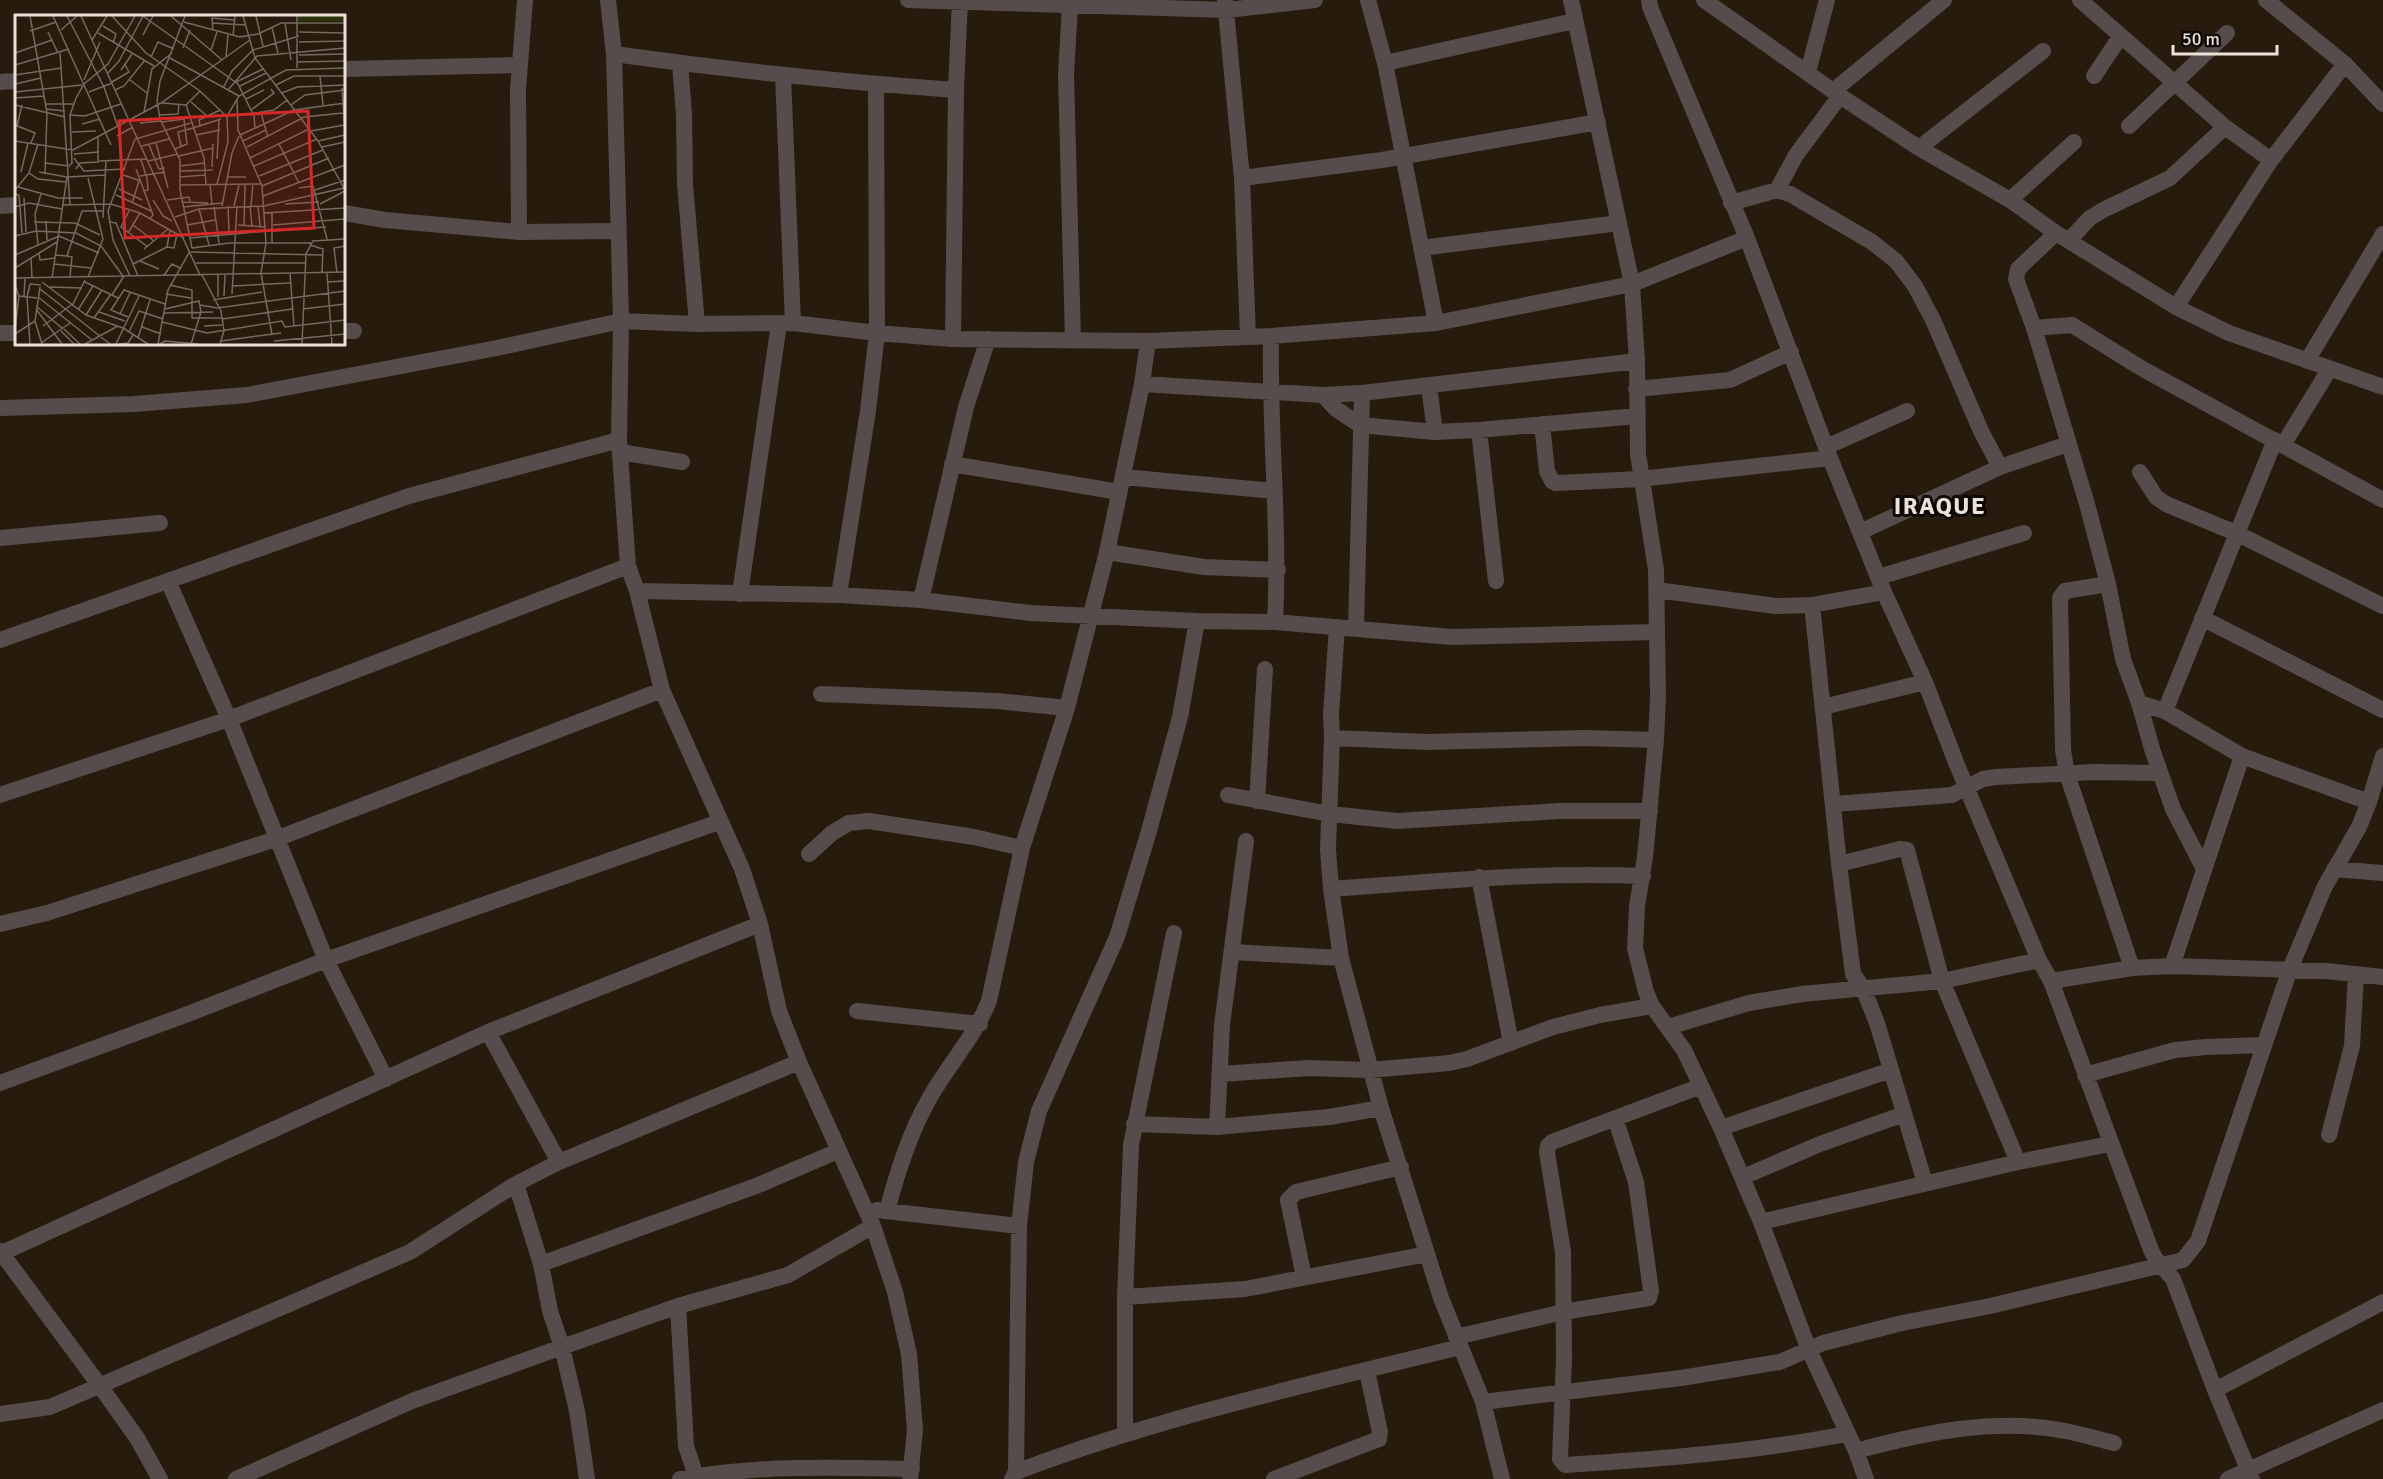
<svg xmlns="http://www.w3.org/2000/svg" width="2383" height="1479" font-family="Signika,sans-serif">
<rect width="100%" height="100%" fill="#271b0d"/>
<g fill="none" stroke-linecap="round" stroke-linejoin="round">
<path stroke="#564c4b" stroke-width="16" d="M 608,0 L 614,54 L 621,321 L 619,440 L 628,566 L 637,591 L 662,690 L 742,869 L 760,924 L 779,1011 L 799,1062 L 873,1226 L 895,1292 L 909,1354 L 915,1430 L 910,1479
M 908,0 L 1227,10 L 1315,0
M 1225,0 L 1242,178 L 1248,337
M 1368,0 L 1385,63 L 1436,323
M 1571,0 L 1632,284 L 1637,361 L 1638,454 L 1656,570 L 1658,697 L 1656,740 L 1645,857 L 1637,906 L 1635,948 L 1646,992 L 1652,1006 L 1684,1050 L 1721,1128 L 1761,1222 L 1809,1350 L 1856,1451 L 1866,1479
M 1649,0 L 1650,7 L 1747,238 L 1830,458 L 1884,592 L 1925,682 L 1957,765 L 2039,960 L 2051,981 L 2151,1250 L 2155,1258 L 2173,1279 L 2215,1390 L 2252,1479
M 1704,0 L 1840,96 L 1919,148 L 2010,200 L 2056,233 L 2176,307 L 2229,333 L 2383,387
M 2080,0 L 2225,127 L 2271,160
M 2266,0 L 2345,64 L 2383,104
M 1070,6 L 1066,74 L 1073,340
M 614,54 C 728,70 841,82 956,90
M 680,63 L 684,114 L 685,184 L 697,324
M 1385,63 L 1574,21
M 344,69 L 520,65
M 1808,72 L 1827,0
M 783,75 L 793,323
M 2094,76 L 2120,37
M 0,82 L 16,81
M 1833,91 L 1944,0
M 2129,126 L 2227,33
M 1919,148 L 2043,51
M 1242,178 L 1382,160 L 1598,122
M 1777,190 L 1796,155 L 1840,96
M 2010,200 L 2074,142
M 1731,203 L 1777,190 L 1790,194 L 1872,242 L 1896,261 L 1915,286 L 1933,320 L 1981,431 L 2000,467
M 0,206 L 16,205
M 344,213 L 385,220 L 519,232 L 618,231
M 519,232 L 518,90 L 525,0
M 2056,233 L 2018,269 L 2016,279 L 2034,328 L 2087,504 L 2108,584 L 2123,659 L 2139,703 L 2153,752 L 2173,809 L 2203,867
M 2069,240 L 2090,218 L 2103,210 L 2170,178 L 2225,127
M 1421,248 L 1619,223
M 2176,307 L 2271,160 L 2345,64
M 2034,328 L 2072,325 L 2141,368 L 2383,500
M 344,331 L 354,331
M 0,333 L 16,333
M 1271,336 C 1269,431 1280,526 1275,622
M 953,339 L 956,90 L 960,0
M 2307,361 L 2383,234
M 1142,384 L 1323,395 L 1362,393 L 1637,361
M 1429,386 L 1435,432
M 1636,389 L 1730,380 L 1791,352
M 1323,395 L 1336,409 L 1360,425 L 1435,432 L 1479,430 L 1637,416
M 0,408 L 134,404 L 247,395 L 497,348 L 621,321 L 697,324 L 793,323 L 877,333 L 953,339 L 1148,341 L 1271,336 L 1436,323 L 1632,284 L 1747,238
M 1542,424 L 1547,471 L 1552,481 L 1556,483 L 1640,479 L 1830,458
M 1479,430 L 1496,581
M 2283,445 L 2329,370
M 1826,447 L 1907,411
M 620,452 L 682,462
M 952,464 L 1119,492
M 2140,472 L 2156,497 L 2166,504 L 2236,533 L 2383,606
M 1123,477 L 1274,491
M 1860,532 L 2000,467 L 2068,444
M 0,538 L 160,523
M 1107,552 L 1204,567 L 1278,570
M 1879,577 L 2024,533
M 168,581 L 229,719 L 326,960 L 386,1079
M 2108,584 L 2065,591 L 2060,598 L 2063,750 L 2067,774 L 2132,968
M 1657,590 L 1775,606 L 1812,605 L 1884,592
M 637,591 L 839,595 L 921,600 L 1031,613 L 1197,621 L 1275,622 L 1452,637 L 1656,632
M 740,594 L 779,324
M 839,595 L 868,411 L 877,333 L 876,84
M 921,600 L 966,407 L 988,339
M 1812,605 L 1839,864 L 1853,974 L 1863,988 L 1877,1023 L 1925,1183
M 2202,618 L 2383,710
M 1337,627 L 1331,715 L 1332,738 L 1328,849 L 1331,889 L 1341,958 L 1381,1108 L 1441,1298 L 1483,1402 L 1502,1479
M 1356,629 L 1362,393
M 0,640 L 409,496 L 619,440
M 821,694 L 997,701 L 1067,708
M 2139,703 L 2165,711 L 2242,756 L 2369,802
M 1823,707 L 1925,682
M 2165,711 L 2275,440
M 1332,738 L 1427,742 L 1585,738 L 1656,740
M 0,795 L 229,719 L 628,566
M 1228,795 L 1330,814 L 1397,821 L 1559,811 L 1650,811
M 1257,801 L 1265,669
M 1834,804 L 1952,795 L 1983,779 L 1996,777 L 2094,772 L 2159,773
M 809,854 L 832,833 L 849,823 L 869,821 L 974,837 L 1022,848
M 1839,864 L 1900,849 L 1907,850 L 1942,981 L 2018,1162
M 2334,869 L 2383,873
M 1479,877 L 1511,1043
M 1331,889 C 1435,881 1538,872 1643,876
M 0,924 L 47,913 L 276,839 L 662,690
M 1232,952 L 1341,958
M 2172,966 L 2242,756
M 2051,981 L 2132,968 L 2172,966 L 2326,971 L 2383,977
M 857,1011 L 980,1024
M 1668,1027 L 1749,1003 L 1802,994 L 1942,981 L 2039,960
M 488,1032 L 559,1162
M 1220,1074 L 1309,1068 L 1370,1070 L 1449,1063 L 1467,1059 L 1553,1027 L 1600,1015 L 1652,1006
M 2085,1075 L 2175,1050 L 2206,1047 L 2264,1045
M 0,1083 L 188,1014 L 326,960 L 719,822
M 1701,1086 L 1552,1142 L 1548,1146 L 1547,1152 L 1563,1252 L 1564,1358 L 1560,1459 L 1565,1465 C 1659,1459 1754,1452 1846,1434
M 1134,1124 L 1217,1127 L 1329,1117 L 1381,1108
M 1217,1127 L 1222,1025 L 1246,841
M 1721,1128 L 1891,1070
M 2329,1135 L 2352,1046 L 2356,974
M 1743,1177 L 1820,1144 L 1904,1114
M 877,1210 L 1019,1226
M 887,1211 C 897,1173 909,1134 929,1099 C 948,1065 974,1038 989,1001 L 1022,848 L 1067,708 L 1107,552 L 1142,384 L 1148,341
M 1761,1222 L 2018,1162 L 2110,1144
M 0,1251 L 100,1386 L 137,1438 L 160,1479
M 2,1253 L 488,1032 L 760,924
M 541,1264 L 756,1186 L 838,1151
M 1304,1277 L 1288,1200 L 1296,1192 L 1401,1167
M 1125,1297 L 1245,1289 L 1427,1254
M 678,1306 L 686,1446 L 697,1479
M 1456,1337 L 1563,1312 L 1649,1298 L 1651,1291 L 1636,1182 L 1615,1118
M 2215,1390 L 2383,1302
M 1483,1402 L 1681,1378 L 1780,1362 L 1823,1343 L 1902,1323 L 1990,1306 L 2183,1260 L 2198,1241 L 2290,969 L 2325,886 L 2359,827 L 2369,802 L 2383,756
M 0,1414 L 50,1407 L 410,1252 L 516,1184 L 559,1162 L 799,1062
M 1125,1433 L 1125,1297 L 1131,1145 L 1174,933
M 1856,1451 C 1922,1433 1996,1417 2065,1431 C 2081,1434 2097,1439 2114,1443
M 1016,1472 C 1160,1417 1310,1384 1460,1347
M 236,1479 L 412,1401 L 562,1347 L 550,1311 L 541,1264 L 516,1184
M 587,1479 L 577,1411 L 562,1347 L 678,1306 L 788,1275 L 873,1226
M 680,1479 C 757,1465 834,1467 912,1469
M 1012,1479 L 1016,1472 L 1019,1226 L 1026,1162 L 1039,1111 L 1117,937 L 1149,831 L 1180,717 L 1197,621
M 1274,1479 L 1379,1439 L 1380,1432 L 1367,1371
M 2228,1479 L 2383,1410"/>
</g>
<g text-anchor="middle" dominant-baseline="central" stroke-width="6" stroke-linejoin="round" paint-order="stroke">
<g font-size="24" font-weight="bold" letter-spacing="1.5" fill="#eae1d8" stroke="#0c0703">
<text x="1940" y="506">IRAQUE</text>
</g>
</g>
<g transform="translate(15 15)">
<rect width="330" height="330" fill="#271b0d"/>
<path d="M 282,1 L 330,1 L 330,6 L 282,6 Z" fill="#2e330c"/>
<path fill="none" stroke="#756a5e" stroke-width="1.5" d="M 15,1 L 32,98 L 30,159M 38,1 L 96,130M 52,1 L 89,72 L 103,112M 66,1 L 185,260M 97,1 L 131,38 L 185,76 L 211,101M 128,1 L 223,69 L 239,101 L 240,113M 156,1 L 207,45M 170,1 L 145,66 L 142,86 L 145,104 L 165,145 L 165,175 L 177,233M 228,1 L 240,43 L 303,126 L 330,175M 241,1 L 248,31M 282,1 L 282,53M 169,7 L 225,22 L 243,19 L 266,8 L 330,8M 197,8 L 230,10M 270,8 L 276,45M 88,11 L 101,19 L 98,28M 257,12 L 263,38M 46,15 L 62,1M 198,15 L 197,3 L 219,5M 15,16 L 41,7M 33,17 L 43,38M 284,17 L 330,18M 83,18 L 139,51M 128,20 L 138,1M 218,21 L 220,1M 77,25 L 92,1M 284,27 L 330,26M 168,33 L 175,15M 196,35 L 202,17M 0,38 L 37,25M 45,38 L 55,190M 284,40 L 330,39M 136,42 L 143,27 L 159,34M 211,42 L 213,20M 155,43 L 224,81M 283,47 L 330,46M 0,50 L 54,34M 106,55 L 117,39M 93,58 L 104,46 L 128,1M 0,60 L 46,53M 305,61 L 308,90M 69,65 L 85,27M 115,65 L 132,78M 97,67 L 114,57 L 110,50M 221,67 L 248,54M 0,69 L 26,63M 261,70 L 279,61 L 330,61M 225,71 L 251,58M 208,73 L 217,56 L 238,35 L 284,21M 327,73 L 330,118M 100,75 L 109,71 L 130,45M 213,75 L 242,41 L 330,33M 0,77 L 67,70M 74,77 L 97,68M 267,78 L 282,72 L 330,70M 0,83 L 29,81M 231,84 L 249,75M 222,85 L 223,115 L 247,171 L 251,228 L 246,258 L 257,320M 176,87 L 192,101M 147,88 L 171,90 L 185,76M 30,89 L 58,89M 0,90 L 50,102M 171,90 L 189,143 L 191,169M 276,90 L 290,80 L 330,75M 31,94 L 50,96M 236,95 L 259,78 L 256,74M 129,97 L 137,54 L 157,38M 55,100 L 70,101 L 106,89M 144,100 L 163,99 L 164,89M 221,101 L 259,95 L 272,85M 147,107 L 169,104 L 172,129 L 160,134M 125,108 L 146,106M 67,109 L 85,104M 0,110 L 20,118 L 16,128M 185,110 L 184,105 L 205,95M 2,111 L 7,90M 178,113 L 206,104M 296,116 L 329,110M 57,117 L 81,116M 181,120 L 205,115M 225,120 L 249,109 L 246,97M 102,121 L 118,112M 253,122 L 249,109 L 279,95 L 330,88M 0,126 L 58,135 L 146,88 L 235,25M 228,126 L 251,115M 303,126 L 330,120M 141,128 L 153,173M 264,129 L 284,168M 134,130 L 144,154 L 150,153M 127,131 L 154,124M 166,131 L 163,117 L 178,113M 232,132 L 289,102 L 328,98M 307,132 L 330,127M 59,139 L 84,137M 164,141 L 198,133M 59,143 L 69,156 L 110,154M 235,143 L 294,114M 202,144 L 204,104M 126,145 L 132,163 L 133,175 L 129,176M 84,146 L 132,144M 133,146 L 163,139M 30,148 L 54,151 L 57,148 L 55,100 L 61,83 L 69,69 L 93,49 L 120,1M 165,151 L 190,148M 239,151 L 302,124M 197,152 L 198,129M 61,154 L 65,148 L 83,147 L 83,122M 121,154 L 138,200 L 135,204M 165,156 L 198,155M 6,157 L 13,128M 24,157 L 52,162M 14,158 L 23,164 L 51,167M 108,160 L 126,166M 125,161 L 150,157M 244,161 L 308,135M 165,162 L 190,160M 212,162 L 231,162M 73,163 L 88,224 L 73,262M 195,169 L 197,190M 202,169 L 213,127 L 212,101 L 224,81 L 271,55 L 330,53M 165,170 L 246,169M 247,171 L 314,143M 3,172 L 43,183 L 68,183M 284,173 L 298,171 L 312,224M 104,174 L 127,185M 0,175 L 14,158 L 23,129M 300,175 L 330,165M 0,179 L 4,180 L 7,218M 101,180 L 136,196M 248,181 L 330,150M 9,183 L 11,217M 138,185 L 148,201 L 157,206M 152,185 L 174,182 L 175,186M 168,187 L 193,188M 117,188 L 124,166M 270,189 L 304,187M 305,189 L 330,176M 47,190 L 96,189 L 125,198 L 169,223M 207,191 L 217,138 L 224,121M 213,191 L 214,217M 219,191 L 224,170M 235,191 L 237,211M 236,191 L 238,169M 243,191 L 245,211M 0,192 L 14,188 L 47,194M 168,192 L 207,188M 199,192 L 204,228M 115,194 L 106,212 L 133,232M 184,194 L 194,230M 67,196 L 89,196M 257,197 L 257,228M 249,198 L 330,193M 160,202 L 184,194 L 249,191 L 329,173M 88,203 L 91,146M 31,206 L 32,225M 19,207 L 60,208 L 85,220M 95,207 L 101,208 L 123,261M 118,210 L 139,226M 172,210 L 200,205M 223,210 L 250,212M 229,210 L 230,170M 258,210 L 330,204M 258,216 L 311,212M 113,218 L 125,198M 0,221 L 21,216 L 61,218 L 86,231 L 108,261M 175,223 L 251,216M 23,230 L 20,199 L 26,179M 295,230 L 308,234 L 307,258M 152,232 L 159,233 L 162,219M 177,233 L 214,228 L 296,228M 129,234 L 153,214M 176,237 L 307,240M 24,238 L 25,245 L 40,243M 0,240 L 44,221 L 84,238M 40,240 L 52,241 L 67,196M 52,241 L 57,242 L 55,262M 16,243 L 17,263M 125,246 L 144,254M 181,248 L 290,248M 39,249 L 76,253M 118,249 L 152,232 L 155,215M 0,253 L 42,227M 275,258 L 279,311M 312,258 L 317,329M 322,258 L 319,233 L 330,231M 203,259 L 203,282M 149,260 L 157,249 L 165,253M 187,260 L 206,296 L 209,316 L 205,329M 115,261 L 98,225 L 93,196 L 120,124 L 176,108M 0,263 L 330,257M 37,263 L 52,162 L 90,160M 27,267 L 71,300 L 108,313 L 133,329M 70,267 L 103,283M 312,267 L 330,266M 0,270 L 4,281 L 0,314M 155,270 L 177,275 L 177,303 L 207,303M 217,271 L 275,268M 25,272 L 20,306 L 27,329M 35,272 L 67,273M 25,274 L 95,329M 151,279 L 176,283M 217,279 L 222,191M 97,280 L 109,261M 4,281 L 22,283M 9,281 L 10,263M 209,281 L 210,259M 23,282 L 77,325M 198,285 L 247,277M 185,290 L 202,293 L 330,276M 21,291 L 48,314M 57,291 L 70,265M 21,294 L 47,329M 150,294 L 184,286 L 186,297 L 176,329M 288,294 L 330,289M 63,295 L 78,271M 84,297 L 110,306M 149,298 L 198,297M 105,299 L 115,278M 71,300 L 87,275M 113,302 L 96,295 L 109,275 L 150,289M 79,303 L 96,279M 207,304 L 277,294M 147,307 L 192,318 L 267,306 L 270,312 L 330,305M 28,311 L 56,290M 189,311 L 207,310M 127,312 L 146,319M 49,314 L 65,329M 46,316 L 59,329M 114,317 L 124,296 L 148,304M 0,319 L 20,306M 123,323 L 135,285M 206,326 L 266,318M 259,326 L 330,319M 26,328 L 55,308M 15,329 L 12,282 L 15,269 L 26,270M 70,329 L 103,311M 101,329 L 124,281M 104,329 L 113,328 L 118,320M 143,329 L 153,275 L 175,236M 145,329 L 150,326 L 183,329M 287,329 L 291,239 L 298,226 L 330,224"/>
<path fill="#d62828" fill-opacity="0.15" stroke="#d62828" stroke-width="3" d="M 293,96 L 299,213 L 110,223 L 104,106 Z"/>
<rect width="330" height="330" fill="none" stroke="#eae1d8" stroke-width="3"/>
</g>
<path d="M2173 45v9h104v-9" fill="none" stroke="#eae1d8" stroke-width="3"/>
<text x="2182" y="45" font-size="18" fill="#eae1d8" stroke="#0c0703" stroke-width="4.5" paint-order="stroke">50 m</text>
</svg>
